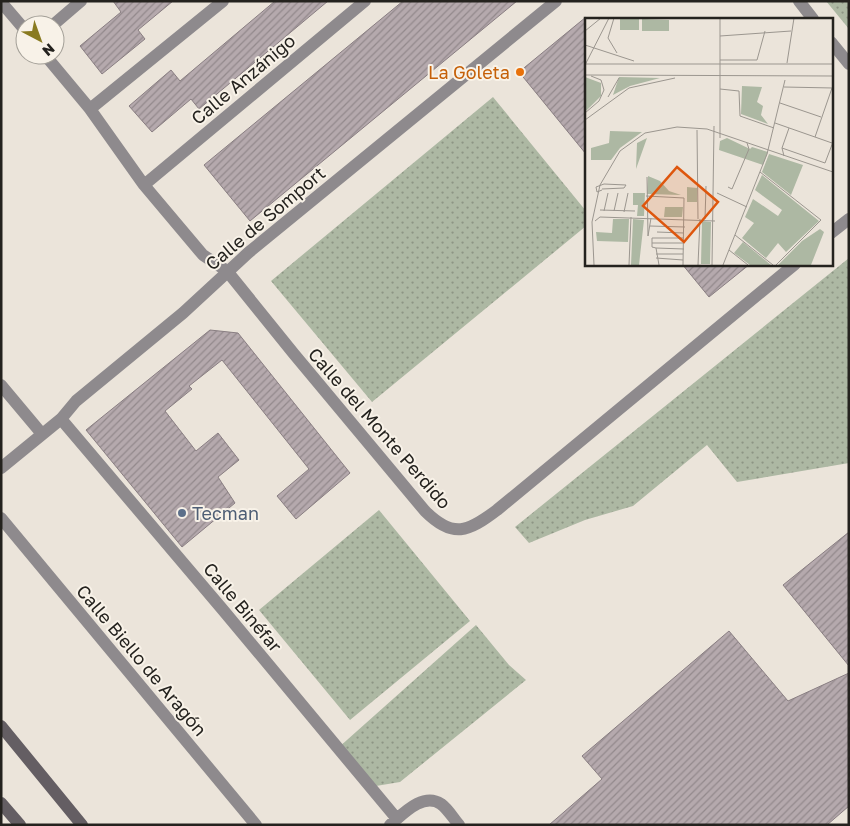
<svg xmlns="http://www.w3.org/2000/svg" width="850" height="826" font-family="'Golos Text',sans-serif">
<defs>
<pattern id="green-dots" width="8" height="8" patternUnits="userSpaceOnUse" patternTransform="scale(1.25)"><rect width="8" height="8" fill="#adb8a3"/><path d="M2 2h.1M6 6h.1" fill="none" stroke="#8d9584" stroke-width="1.8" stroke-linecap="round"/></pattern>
<pattern id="building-hatch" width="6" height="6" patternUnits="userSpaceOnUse" patternTransform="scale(1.25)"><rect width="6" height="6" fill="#b5a9ad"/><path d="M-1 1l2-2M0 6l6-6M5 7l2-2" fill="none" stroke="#93898c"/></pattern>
</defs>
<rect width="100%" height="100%" fill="#ebe4da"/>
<path fill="url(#green-dots)" d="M 826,1 L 849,1 L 849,29 Z
M 493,97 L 586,211 L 586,226 L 372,402 L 271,281 Z
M 849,258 L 849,463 L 737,482 L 707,445 L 633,506 L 585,520 L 529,543 L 515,527 Z
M 379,510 L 470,621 L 350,720 L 259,610 Z
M 476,625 L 509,665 L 526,680 L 400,782 L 370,787 L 338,748 Z"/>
<path fill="url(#building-hatch)" stroke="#897e82" d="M 113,1 L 173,1 L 138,30 L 145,39 L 102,74 L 80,46 L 121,12 Z
M 275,1 L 328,1 L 199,109 L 191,99 L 152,132 L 129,106 L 171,70 L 180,81 Z
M 403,1 L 517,1 L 250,221 L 204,165 Z
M 586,17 L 586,154 L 519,72 Z
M 682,264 L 750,264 L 709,297 Z
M 210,330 L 238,333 L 350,473 L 296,519 L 277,496 L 309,469 L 222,360 L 189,386 L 192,389 L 165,411 L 196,451 L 218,433 L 239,460 L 218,477 L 235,503 L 182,547 L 86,430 Z
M 849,532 L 849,666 L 783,585 Z
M 729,631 L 788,701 L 849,673 L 849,806 L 827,825 L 549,825 L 602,779 L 582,756 Z"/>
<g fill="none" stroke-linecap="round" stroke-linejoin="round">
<path stroke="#8e8a8d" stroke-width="12" d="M 799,1 L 813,19
M 1,2 L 25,30
M 53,25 L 81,1
M 831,42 L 849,64
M 45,55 L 90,109 L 144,185 L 203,255 L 227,271 L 294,354 L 425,511 C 453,539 468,532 497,510 L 795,264
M 90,109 L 223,1
M 144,185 L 365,1
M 831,233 L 849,219
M 1,385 L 42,434
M 61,419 L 223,610 L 397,819
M 1,468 L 61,419 L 76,401 L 183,313 L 248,253 L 556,1
M 1,518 L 256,825
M 390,825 C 403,814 423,792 441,804 C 448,809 453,818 459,825"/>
<path stroke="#645e63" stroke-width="12" d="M 1,726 L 82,825
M 1,803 L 20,825"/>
</g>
<circle fill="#e8710a" stroke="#f8f2e8" stroke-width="2" cx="520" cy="72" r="5"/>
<circle fill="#5c6f8a" stroke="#f8f2e8" stroke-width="2" cx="182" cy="513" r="5"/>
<g text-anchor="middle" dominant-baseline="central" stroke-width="4" stroke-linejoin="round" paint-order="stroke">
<g font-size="18" fill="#c56008" stroke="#f8f2e8" text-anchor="end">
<text x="510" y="72">La Goleta</text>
</g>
<g font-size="18" fill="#24221e" stroke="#f8f2e8">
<text transform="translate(243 79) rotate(-40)">Calle Anzánigo</text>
<text transform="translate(265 218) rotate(-40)">Calle de Somport</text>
<text transform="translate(380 428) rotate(49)">Calle del Monte Perdido</text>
<text transform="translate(243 607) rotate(50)">Calle Binéfar</text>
<text transform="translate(142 660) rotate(50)">Calle Biello de Aragón</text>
</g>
<g font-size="18" fill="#4e5e75" stroke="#f8f2e8" text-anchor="start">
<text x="192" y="513">Tecman</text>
</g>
</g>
<g transform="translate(585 18)">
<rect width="248" height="248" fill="#ebe4da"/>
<path d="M 35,0 L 54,0 L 54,12 L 35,12 ZM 34,59 L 75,60 L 45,68 L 28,77 ZM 157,68 L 177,69 L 172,84 L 178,88 L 176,97 L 183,106 L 156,96 ZM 25,113 L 57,114 L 35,130 L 26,142 L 6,142 L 6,130 L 24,125 ZM 142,120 L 165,131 L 167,129 L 183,134 L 178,147 L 134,132 L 135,123 ZM 184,136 L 218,147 L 206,177 L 177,154 ZM 177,157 L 234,203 L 201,234 L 193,225 L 181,240 L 157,220 L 169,205 L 160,199 L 168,181 L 193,198 L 197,192 L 170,172 ZM 63,158 L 75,163 L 84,173 L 96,177 L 62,176 ZM 102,169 L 112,170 L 112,184 L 102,184 ZM 48,175 L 60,175 L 59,198 L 52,198 L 53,187 L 48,187 ZM 80,189 L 98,189 L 97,199 L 79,199 ZM 28,201 L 44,201 L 43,224 L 12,223 L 11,214 L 27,215 ZM 48,201 L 59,202 L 54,247 L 46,247 ZM 117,203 L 126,204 L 125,246 L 116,246 ZM 235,211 L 239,214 L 226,247 L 193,247 L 217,223 ZM 158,224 L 186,247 L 165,247 L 149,235 Z" fill="#adb8a3"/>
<path d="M 0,59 L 16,65 L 16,78 L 0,94 ZM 62,120 L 51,151 L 52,125 Z" fill="#adb8a3"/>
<path d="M 57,1 L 84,2 L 84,13 L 57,13 Z" fill="#adb8a3"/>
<path fill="none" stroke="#9b968f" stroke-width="1" d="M 29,0 L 23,20 L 32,35M 0,13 L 16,0M 135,18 L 206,13M 0,27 L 49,43M 135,42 L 172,42 L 180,13M 202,45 L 209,0M 0,46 L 248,46M 0,47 L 24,0M 0,57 L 248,58M 199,69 L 248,70M 135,71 L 154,73 L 155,98 L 189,110M 23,79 L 34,60M 195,85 L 236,99M 0,95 L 14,83 L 19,72 L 16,62 L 6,58M 0,102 L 44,70 L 90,60M 190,105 L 247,125M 112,112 L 113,201M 230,119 L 247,70M 135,120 L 135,0M 197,130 L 240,145 L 248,124M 199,138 L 197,130 L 204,110M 175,154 L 236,202 L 191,247M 62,159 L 63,218 L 66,200M 143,169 L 147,171 L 164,131 L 162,125M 17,172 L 12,174 L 11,169 L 19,166 L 41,167 L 39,170 L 17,171M 132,175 L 162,189M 61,178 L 99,180 L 98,247M 15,192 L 50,193M 19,193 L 23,175M 29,193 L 33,175M 39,194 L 43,175M 120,201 L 121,168M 10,203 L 15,199 L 130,203M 65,208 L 100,209M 72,214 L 99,215M 150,217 L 188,247M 67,225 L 99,225M 71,230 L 99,231M 144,232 L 163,247M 71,236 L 98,236M 71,240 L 98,242M 9,247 L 7,204 L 15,167 L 35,133 L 60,115 L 92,109 L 122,111 L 248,154M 44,247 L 46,199M 74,247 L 71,230 L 67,229 L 67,220 L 99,220M 113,247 L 115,201M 127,247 L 129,108M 138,247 L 182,136 L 200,62"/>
<path fill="#de560d" fill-opacity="0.15" stroke="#de560d" stroke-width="2.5" d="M 92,149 L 133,184 L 99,224 L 58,188 Z"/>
<rect width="248" height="248" fill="none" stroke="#24221e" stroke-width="2.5"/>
</g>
<rect width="850" height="826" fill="none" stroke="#24221e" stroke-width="5"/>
<g transform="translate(40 40) rotate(139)"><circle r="24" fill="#f8f2e8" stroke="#a39f97"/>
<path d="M0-4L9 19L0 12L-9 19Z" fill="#897a20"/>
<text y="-8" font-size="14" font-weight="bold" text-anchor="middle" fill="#24221e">N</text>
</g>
</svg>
